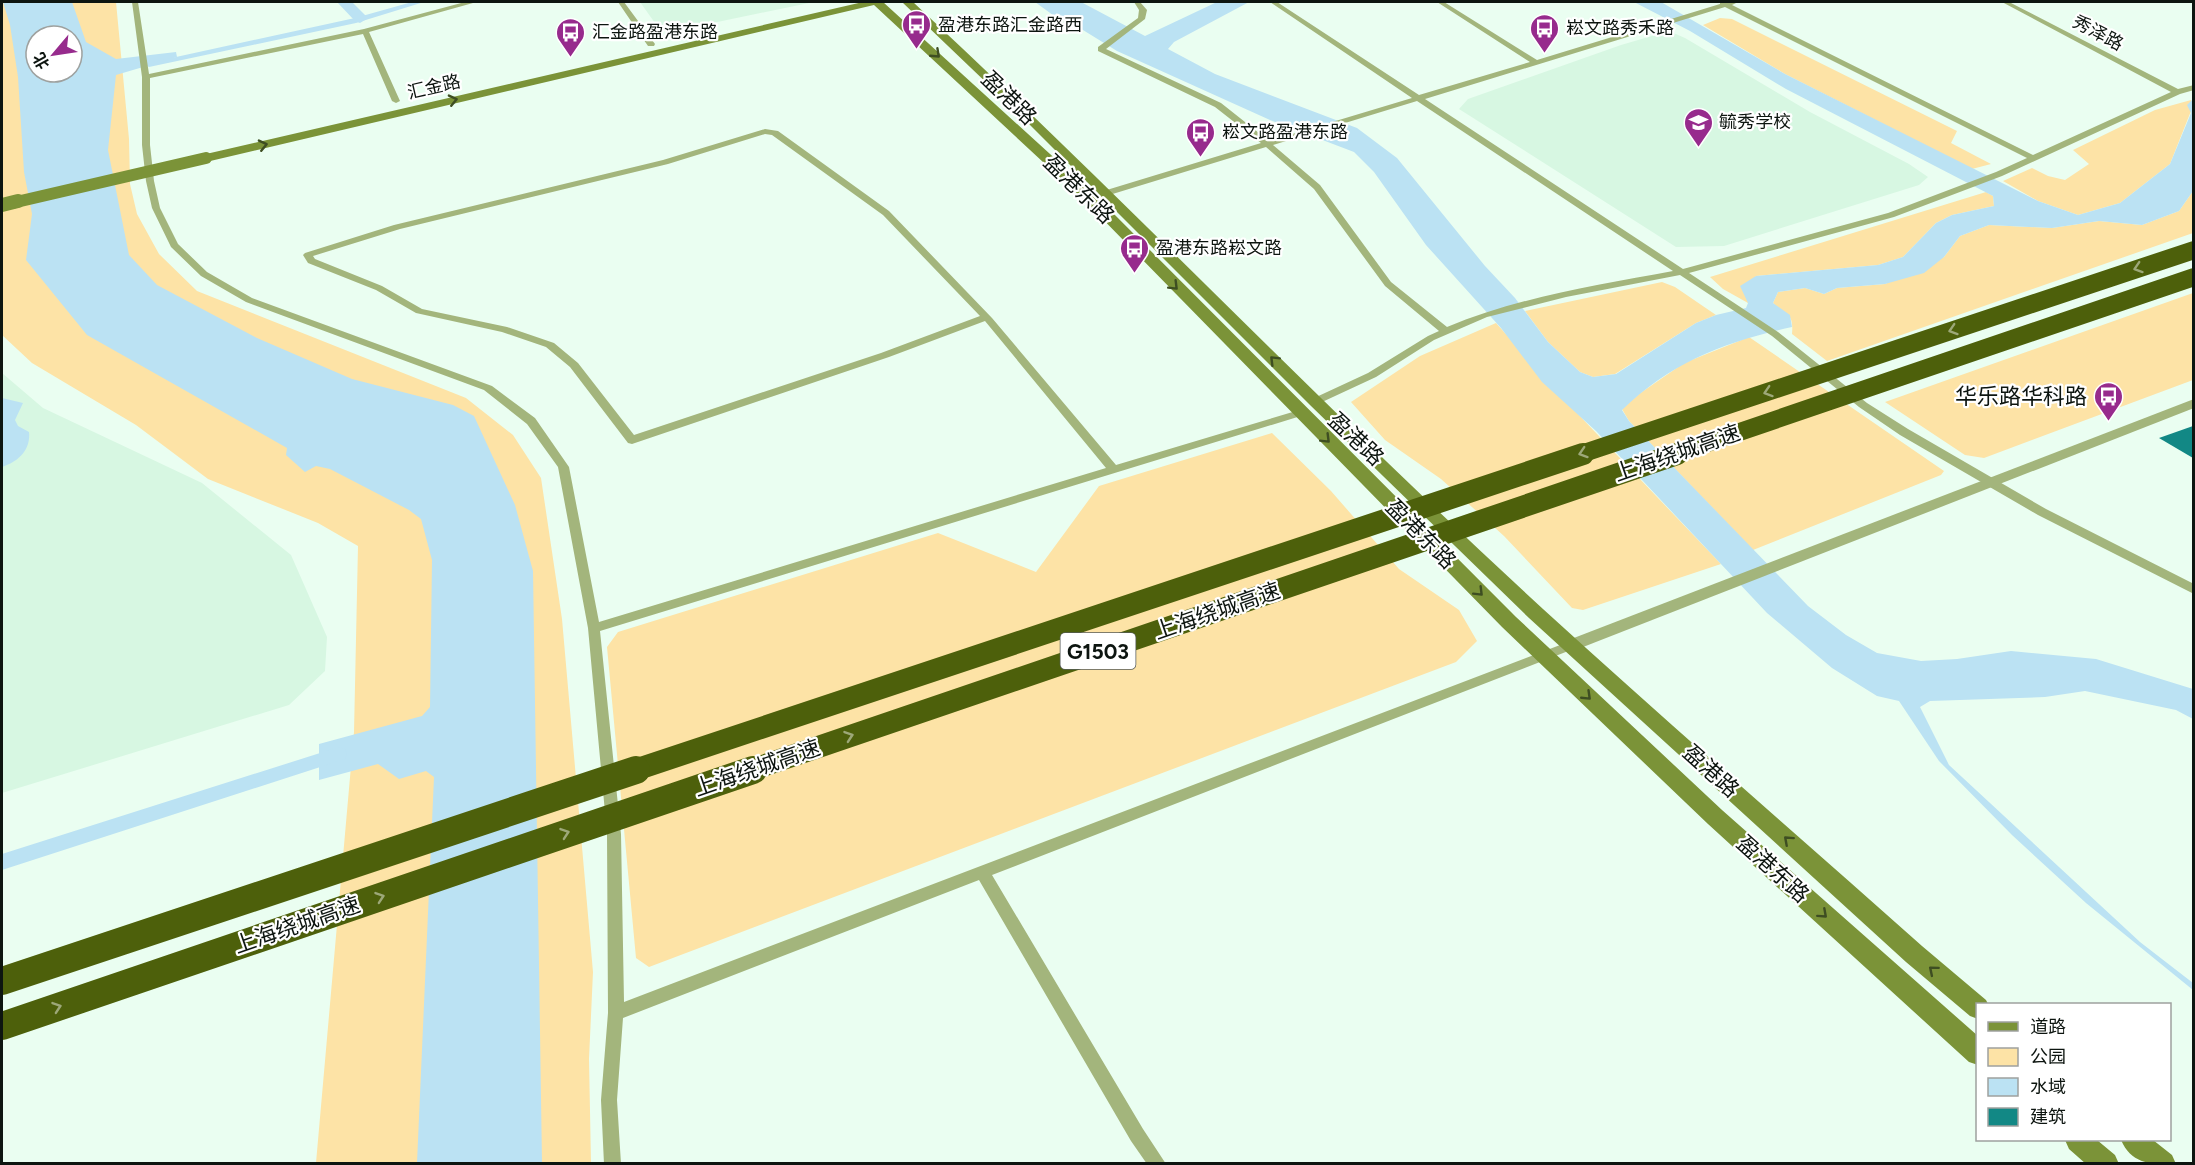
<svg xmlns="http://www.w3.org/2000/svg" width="2195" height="1165" font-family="Figtree,'Noto Sans SC',sans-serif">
<rect width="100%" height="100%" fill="#eafef1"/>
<path fill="#d7f7e2" d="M 640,2 L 814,2 L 679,30 L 664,29 L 655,23 Z
M 1669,31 L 1685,38 L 1810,112 L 1909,164 L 1928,177 L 1919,185 L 1724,246 L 1676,247 L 1459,109 L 1468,99 L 1621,45 Z
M 2,373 L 43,408 L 202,483 L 291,555 L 327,637 L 325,671 L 289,705 L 2,793 Z"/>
<path fill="#fde3a6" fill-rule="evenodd" d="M 2,2 L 116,2 L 129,139 L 130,184 L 137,214 L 159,254 L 197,291 L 466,398 L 513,435 L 541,478 L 562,619 L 593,972 L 589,1059 L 591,1163 L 316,1163 L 354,732 L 358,546 L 318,523 L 208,479 L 136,425 L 32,363 L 2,335 ZM 36,36 L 72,36 L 72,72 L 36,72 Z
M 1720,18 L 1732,19 L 1957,131 L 1951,143 L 1991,164 L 1972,169 L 1785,74 L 1703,25 Z
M 2191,100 L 2193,106 L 2170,164 L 2120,203 L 2078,215 L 2038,201 L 2003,181 L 2032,168 L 2048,176 L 2065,180 L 2089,164 L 2073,150 L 2155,110 Z
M 2193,191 L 2193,233 L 1827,361 L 1792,334 C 1794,312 1786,316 1773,303 L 1778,292 L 1805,288 L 1824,294 L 1837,288 L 1885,284 L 1944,257 L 1960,236 L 1989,225 L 2052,228 L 2099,221 L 2142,225 L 2179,211 Z
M 1986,192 L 1993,196 L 1994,206 L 1952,215 L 1936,223 L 1903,257 L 1878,265 L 1756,276 L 1748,303 L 1723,289 L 1710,277 Z
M 1662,282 L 1675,287 L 1716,315 L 1696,323 L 1615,374 L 1593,377 L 1580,372 L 1548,342 L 1525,311 Z
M 2193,293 L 2193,380 L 1984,458 L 1965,455 L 1885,402 Z
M 1496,323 L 1576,412 L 1721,564 L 1583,610 L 1572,608 L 1504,536 L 1441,479 L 1385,440 L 1351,402 L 1420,356 Z
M 1749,337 L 1944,471 L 1941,475 L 1753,550 L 1629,421 L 1622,409 L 1639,394 L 1684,363 Z
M 1272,433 L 1331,491 L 1399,569 L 1459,610 L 1477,641 L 1456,662 L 649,967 L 636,958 L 607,647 L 618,632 L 938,533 L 1036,572 L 1099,486 Z"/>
<path fill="#bbe2f3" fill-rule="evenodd" d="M 3,2 L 72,2 L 86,42 L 116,59 L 176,52 L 177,57 L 116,75 L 108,150 L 129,255 L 157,285 L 257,338 L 352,379 L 453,405 L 474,416 L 515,505 L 533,571 L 542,1163 L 417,1163 L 434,777 L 426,771 L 399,779 L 378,764 L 319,780 L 319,744 L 422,716 L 430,707 L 432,560 L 421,519 L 409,510 L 330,469 L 316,466 L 305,472 L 286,455 L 287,448 L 87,335 L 26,260 L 32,214 L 24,172 L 18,77 L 10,25 ZM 36,36 L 72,36 L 72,72 L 36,72 Z
M 1035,2 L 1081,2 L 1145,36 L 1217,2 L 1249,2 L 1174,42 L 1168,49 L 1215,74 L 1357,128 L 1397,158 L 1485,266 L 1515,298 L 1548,342 L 1580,372 L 1593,377 L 1616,374 L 1696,323 L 1716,315 L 1746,308 L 1748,303 L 1740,286 L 1756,276 L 1878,265 L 1903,257 L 1936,223 L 1952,215 L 1994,206 L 1993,196 L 1786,89 L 1690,31 L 1634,2 L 1661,2 L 1785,74 L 2038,201 L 2078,215 L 2120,203 L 2170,164 L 2191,113 L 2187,105 L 2193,99 L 2193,191 L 2179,211 L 2142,225 L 2099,221 L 2052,228 L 1989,225 L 1960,236 L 1944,257 L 1924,273 L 1885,284 L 1837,288 L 1824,294 L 1805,288 L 1778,292 L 1773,303 L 1790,315 L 1792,327 C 1727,341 1671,362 1622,410 L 1629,421 L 1808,606 L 1846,635 L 1877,653 L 1921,661 L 1957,659 L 2011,651 L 2096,659 L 2193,689 L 2193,719 L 2176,710 L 2085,691 L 2045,697 L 1930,701 L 1920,707 L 1949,765 L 2140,942 L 2193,983 L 2193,990 L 2086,903 L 2012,835 L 1939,761 L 1899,701 L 1877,696 L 1832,668 L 1767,613 L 1596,431 L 1542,382 L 1501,328 L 1426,245 L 1374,172 L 1354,152 L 1270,120 L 1117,51 L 1070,22 L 1057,18 Z
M 2,398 L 23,403 L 15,420 L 18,426 L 29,432 C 31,450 18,462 2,467 Z"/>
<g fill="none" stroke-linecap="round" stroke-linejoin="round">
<path fill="#bbe2f3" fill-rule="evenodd" d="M 412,2 L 424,2 L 356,23 L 149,67 L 144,64 L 355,18 Z
M 339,747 L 345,749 L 347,754 L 345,759 L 2,870 L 2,854 Z"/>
<path fill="#bbe2f3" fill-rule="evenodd" d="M 337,2 L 352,2 L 368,18 L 360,23 L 355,21 Z"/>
</g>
<path fill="#128885" d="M 2193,426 L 2193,458 L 2159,438 Z"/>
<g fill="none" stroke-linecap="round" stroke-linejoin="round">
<path fill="#a3b57c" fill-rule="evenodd" d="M 132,2 L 138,2 L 149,74 L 364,29 L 465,2 L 474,2 L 473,3 L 369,32 L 400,101 L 396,103 L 392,101 L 363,34 L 150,78 L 150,145 L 154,181 L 160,208 L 178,244 L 207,272 L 252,298 L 492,386 L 535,418 L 569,467 L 599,622 L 1106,468 L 985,321 L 889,357 L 632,444 L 628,443 L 570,367 L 546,347 L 502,332 L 416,313 L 376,290 L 308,263 L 303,255 L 305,253 L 394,225 L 663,160 L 765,129 L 778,131 L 889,211 L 992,318 L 1116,465 L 1296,411 L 1300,410 L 1305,413 L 1304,415 L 600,631 L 621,834 L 624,1002 L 1568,642 L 1576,642 L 1578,645 L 1576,648 L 992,875 L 1143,1129 L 1166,1164 L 1147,1164 L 1131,1141 L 979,880 L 623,1018 L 617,1100 L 621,1164 L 604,1164 L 601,1100 L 608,1013 L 607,834 L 588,628 L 558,467 L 527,424 L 484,390 L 246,302 L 201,276 L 171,247 L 152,208 L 146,181 L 142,145 L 142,77 ZM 765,134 L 772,135 L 883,215 L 980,316 L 881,353 L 634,435 L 578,363 L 554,343 L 507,327 L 422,309 L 382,286 L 315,259 L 313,256 L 400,229 L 668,164 Z
M 618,2 L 624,2 L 655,44 L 654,46 L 648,46 Z
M 1134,2 L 1140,2 L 1147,10 L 1145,19 L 1106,49 L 1221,103 L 1269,141 L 1412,98 L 1270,2 L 1277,2 L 1419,95 L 1530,62 L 1437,2 L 1444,2 L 1537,60 L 1720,4 L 1720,2 L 1738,2 L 1732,5 L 2033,155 L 2171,92 L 2002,2 L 2009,2 L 2178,89 L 2194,85 L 2194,90 L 2180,94 L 2002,176 L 1894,217 L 1689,273 L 1778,332 L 1867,403 L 1908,429 L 2046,509 L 2194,584 L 2194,594 L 2038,515 L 1900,435 L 1859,407 L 1772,336 L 1680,275 L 1566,297 L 1487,317 L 1434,340 L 1376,377 L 1320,403 L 1312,403 L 1311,401 L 1312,399 L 1368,373 L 1428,336 L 1439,331 L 1385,286 L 1314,189 L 1266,147 L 1093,200 L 1087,200 L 1087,196 L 1261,143 L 1215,107 L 1098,51 L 1098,47 L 1138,18 L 1139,10 ZM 1725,7 L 2027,158 L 1996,172 L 1888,213 L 1683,269 L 1425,99 ZM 1417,101 L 1673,271 C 1597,285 1519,297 1447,327 L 1391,282 L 1320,185 L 1273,145 Z"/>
<path fill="#a3b57c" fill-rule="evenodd" d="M 2194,399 L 2194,408 L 1578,649 L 1572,651 L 1566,649 L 1564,645 L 1566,641 Z"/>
<path fill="#7b9338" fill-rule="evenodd" d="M 863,2 L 883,2 L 1095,195 L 1516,617 L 1722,810 L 1978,1036 L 1978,1065 L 1969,1062 L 1708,824 L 1502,627 L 1085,201 L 874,5 L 206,162 L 200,158 L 206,154 Z
M 902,2 L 913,2 C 1126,200 1328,412 1543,609 C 1668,723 1796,834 1922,946 L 1986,1000 L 1988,1004 L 1978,1004 L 1978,1019 L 1970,1016 L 1906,962 L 1529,618 L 1310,405 L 1016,111 Z
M 2065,1140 L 2097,1140 L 2115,1155 L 2119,1164 L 2086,1164 L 2069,1149 Z
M 2121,1140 L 2153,1140 L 2172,1155 L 2176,1164 C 2151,1164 2132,1165 2121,1140 Z"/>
<path stroke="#7b9338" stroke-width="12" d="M 12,203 L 206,158"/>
<path stroke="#7b9338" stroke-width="14" d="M 2,205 L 18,201"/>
<path stroke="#4d600b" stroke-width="18" d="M 1578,455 L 2194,250
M 1672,455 L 2194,277"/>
<path stroke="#4d600b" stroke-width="22" d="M 632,771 L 1583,454
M 748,771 L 1677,454"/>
<path stroke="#4d600b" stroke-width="28" d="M 2,981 L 636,770
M 2,1026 L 753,770"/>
</g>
<defs><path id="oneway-chevron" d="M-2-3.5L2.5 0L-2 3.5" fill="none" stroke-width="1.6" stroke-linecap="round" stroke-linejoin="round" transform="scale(1.5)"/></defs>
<g stroke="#3e4e22">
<use href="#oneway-chevron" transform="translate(936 54) rotate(43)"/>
<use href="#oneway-chevron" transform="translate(453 100) rotate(-13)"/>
<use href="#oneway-chevron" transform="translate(263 145) rotate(-13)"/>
<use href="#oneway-chevron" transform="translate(1174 286) rotate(45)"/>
<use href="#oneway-chevron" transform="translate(1274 360) rotate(-135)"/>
<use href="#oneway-chevron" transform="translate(1326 439) rotate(45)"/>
<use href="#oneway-chevron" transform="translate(1479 592) rotate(45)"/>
<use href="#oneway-chevron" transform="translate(1587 696) rotate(44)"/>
<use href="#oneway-chevron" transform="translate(1788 840) rotate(-138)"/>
<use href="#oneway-chevron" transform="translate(1823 914) rotate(42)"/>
<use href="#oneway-chevron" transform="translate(1933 970) rotate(-140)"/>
</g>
<g stroke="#9da879">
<use href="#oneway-chevron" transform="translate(2138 268) rotate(162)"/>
<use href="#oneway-chevron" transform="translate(1953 330) rotate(162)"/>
<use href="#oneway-chevron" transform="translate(1768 392) rotate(162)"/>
<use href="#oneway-chevron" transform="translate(1583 453) rotate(162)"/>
<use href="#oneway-chevron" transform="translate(849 736) rotate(-19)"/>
<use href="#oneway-chevron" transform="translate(565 833) rotate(-19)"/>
<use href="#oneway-chevron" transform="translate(380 897) rotate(-19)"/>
<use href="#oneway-chevron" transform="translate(57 1007) rotate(-19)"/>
</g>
<defs>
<symbol id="bus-pin" viewBox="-11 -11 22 30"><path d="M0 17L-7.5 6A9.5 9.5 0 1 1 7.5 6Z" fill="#972b8d" stroke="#fff"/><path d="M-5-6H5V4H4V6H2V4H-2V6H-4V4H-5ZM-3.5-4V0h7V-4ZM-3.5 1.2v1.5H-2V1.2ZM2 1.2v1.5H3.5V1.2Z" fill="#fff"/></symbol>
<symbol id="school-pin" viewBox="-11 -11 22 30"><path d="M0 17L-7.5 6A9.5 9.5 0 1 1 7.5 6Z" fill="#972b8d" stroke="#fff"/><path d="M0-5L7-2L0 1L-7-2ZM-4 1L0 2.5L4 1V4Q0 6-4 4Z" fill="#fff"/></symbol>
</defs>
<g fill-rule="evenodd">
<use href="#bus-pin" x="900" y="8" width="33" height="45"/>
<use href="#bus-pin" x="1528" y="12" width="33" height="45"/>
<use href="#bus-pin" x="554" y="16" width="33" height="45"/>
<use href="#school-pin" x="1682" y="106" width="33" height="45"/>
<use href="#bus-pin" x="1184" y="116" width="33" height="45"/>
<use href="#bus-pin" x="1118" y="232" width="33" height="45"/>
<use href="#bus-pin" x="2092" y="380" width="33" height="45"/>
</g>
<g text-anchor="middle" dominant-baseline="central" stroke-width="4.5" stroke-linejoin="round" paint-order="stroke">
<g font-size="18" fill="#0d1510" stroke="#fff" text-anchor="start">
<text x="938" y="25">盈港东路汇金路西</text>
<text x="1566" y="28">崧文路秀禾路</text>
<text x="592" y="32">汇金路盈港东路</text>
<text x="1719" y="122">毓秀学校</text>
<text x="1222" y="132">崧文路盈港东路</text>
<text x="1156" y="248">盈港东路崧文路</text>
</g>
<g font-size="18" fill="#0d1510" stroke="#fff">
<text transform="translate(2098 33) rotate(28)">秀泽路</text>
<text transform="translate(434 87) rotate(-13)">汇金路</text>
</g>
<rect fill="#fff" stroke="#565b58" stroke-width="1.5" x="1060.5" y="633" width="75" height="36" rx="4.5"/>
<g font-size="21" font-weight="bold" fill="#0d1510">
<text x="1098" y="651">G1503</text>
</g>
<g font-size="22" fill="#0d1510" stroke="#fff">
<text transform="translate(1009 98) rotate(44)">盈港路</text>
<text transform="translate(1079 189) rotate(44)">盈港东路</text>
<text transform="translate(1356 439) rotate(43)">盈港路</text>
<text transform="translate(1677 453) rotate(-19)">上海绕城高速</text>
<text transform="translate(1421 534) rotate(45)">盈港东路</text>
<text transform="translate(1217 611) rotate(-19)">上海绕城高速</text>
<text transform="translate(757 768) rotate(-19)">上海绕城高速</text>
<text transform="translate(1711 771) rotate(42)">盈港路</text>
<text transform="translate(1773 869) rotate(42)">盈港东路</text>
<text transform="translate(297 925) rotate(-19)">上海绕城高速</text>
</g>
<g font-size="22" fill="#0d1510" stroke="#fff" text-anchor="end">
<text x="2087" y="396">华乐路华科路</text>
</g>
</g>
<rect width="2195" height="1165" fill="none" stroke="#0d1510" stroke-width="6"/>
<rect x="1976" y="1003" width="195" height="138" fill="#ffffff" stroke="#9ea19f" stroke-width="1.5"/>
<rect x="1988" y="1022" width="30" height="9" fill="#7b9338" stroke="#9ea19f" stroke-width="1.5"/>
<text x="2030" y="1033" font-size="18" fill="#0d1510">道路</text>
<rect x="1988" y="1048" width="30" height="18" fill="#fde3a6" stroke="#9ea19f" stroke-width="1.5"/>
<text x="2030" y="1063" font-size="18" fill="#0d1510">公园</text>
<rect x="1988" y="1078" width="30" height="18" fill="#bbe2f3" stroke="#9ea19f" stroke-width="1.5"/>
<text x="2030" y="1093" font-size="18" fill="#0d1510">水域</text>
<rect x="1988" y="1108" width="30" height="18" fill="#128885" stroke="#9ea19f" stroke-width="1.5"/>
<text x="2030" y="1123" font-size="18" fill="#0d1510">建筑</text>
<g transform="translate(54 54) rotate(241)"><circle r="28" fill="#ffffff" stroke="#9ea19f" stroke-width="1.5"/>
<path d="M0-4.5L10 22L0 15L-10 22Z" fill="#972b8d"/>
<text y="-9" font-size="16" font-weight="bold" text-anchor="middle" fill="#0d1510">北</text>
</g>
</svg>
